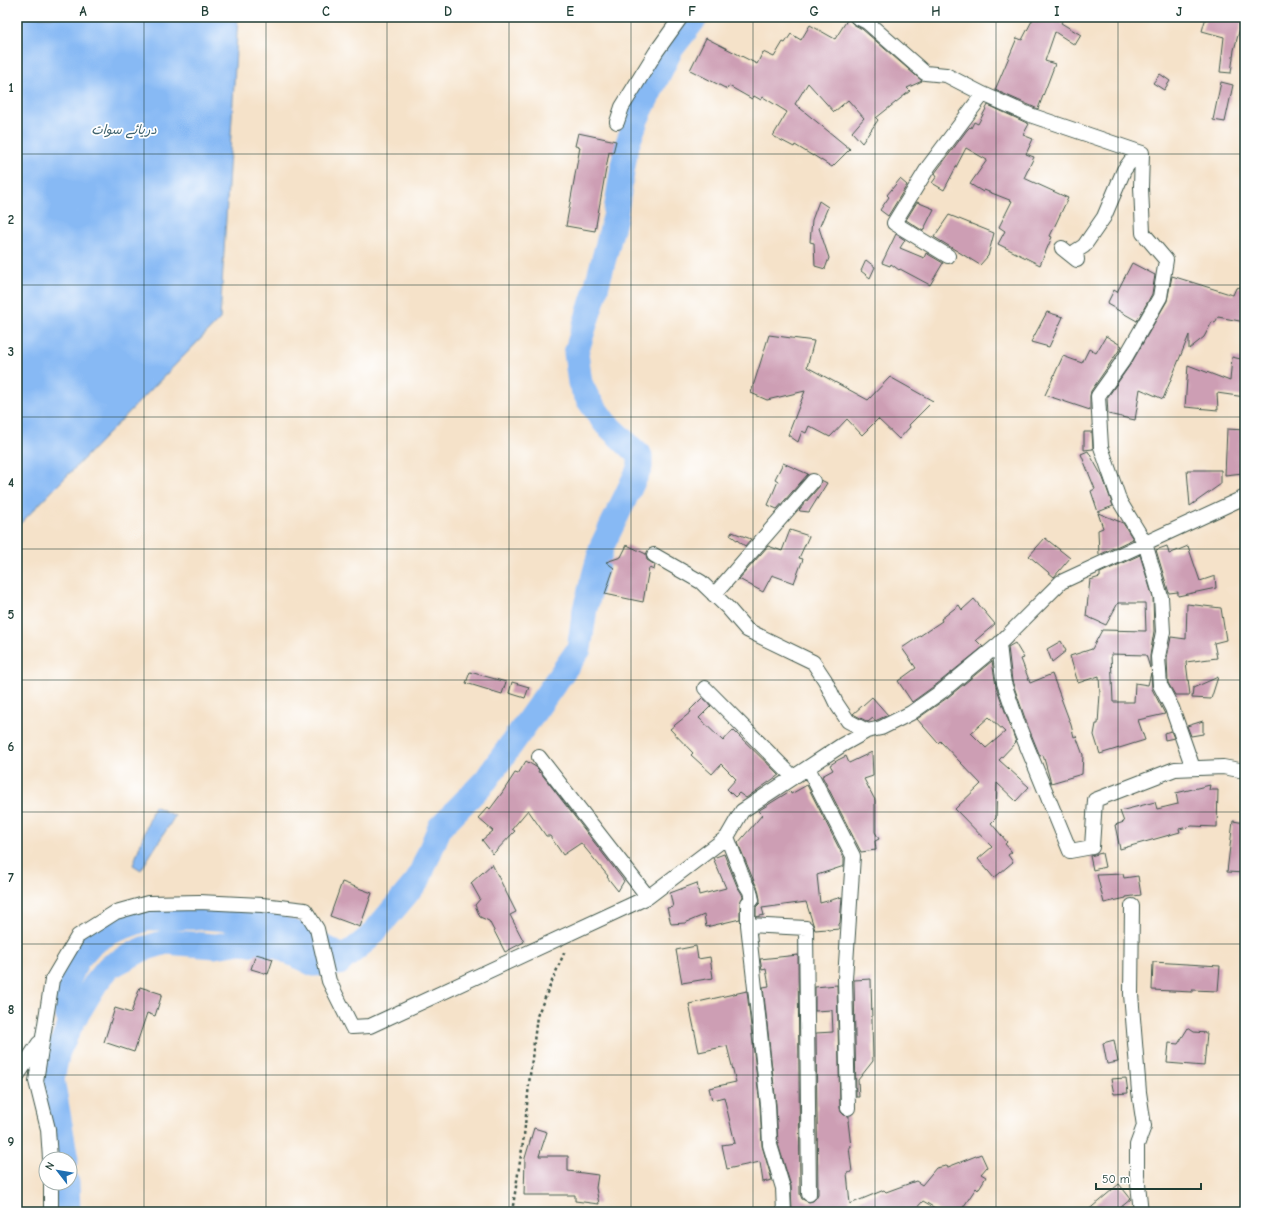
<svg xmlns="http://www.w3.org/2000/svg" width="1262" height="1229" font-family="'Comic Neue','Playpen Sans Arabic',sans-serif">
<rect width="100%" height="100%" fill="#fff"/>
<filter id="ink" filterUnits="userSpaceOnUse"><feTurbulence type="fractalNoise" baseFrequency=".025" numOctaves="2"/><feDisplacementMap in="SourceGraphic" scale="8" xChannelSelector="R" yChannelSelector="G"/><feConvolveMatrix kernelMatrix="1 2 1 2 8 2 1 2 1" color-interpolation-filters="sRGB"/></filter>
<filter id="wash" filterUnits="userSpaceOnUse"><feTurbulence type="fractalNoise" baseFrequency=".012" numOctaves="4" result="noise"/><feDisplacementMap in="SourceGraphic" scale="16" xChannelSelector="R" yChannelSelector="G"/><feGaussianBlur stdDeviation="0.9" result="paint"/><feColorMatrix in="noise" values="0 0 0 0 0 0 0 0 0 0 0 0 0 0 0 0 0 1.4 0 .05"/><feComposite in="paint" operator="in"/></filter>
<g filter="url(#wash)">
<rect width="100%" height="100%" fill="#f5e2c9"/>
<path fill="#87b9f4" stroke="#537b94" d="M 17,17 L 238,17 L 220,319 L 17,527 Z
M 154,806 L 175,816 L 141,870 L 133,865 Z"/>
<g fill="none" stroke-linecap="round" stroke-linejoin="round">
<path stroke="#87b9f4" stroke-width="25" d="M 71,1024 L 97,981 L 109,967 L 143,949 L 166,942 L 215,946 L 241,942 L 277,946 L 314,964 L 339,963 L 344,958
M 66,1159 L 52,1079 L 58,1051 L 71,1024 L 64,1005 L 66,986 L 77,960 L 91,944 L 110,932 L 148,918 L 203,917 L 263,922 L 303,936 L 344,958 L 370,937 L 418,880 L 440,827 L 486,780 L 579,649 L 585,609 L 602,546 L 640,467 L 640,456 L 605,423 L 588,399 L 580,383 L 576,353 L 594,296 L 615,217 L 626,148 L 637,118 L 671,49 L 696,17
M 67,1183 L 68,1212"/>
</g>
<g id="blocks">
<path fill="#cd9eb4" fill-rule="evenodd" d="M 849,17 L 850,21 L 853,24 L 862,29 L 922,81 L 907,88 L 910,91 L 876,118 L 878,120 L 862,143 L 852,132 L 864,118 L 848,100 L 834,112 L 808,83 L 795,104 L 850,149 L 832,167 L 813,155 L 813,156 L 795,145 L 794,147 L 773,136 L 787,112 L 763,97 L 761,100 L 754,96 L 752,99 L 729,86 L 727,89 L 690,70 L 706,38 L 757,64 L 763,52 L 774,57 L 783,42 L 785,43 L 791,34 L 801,40 L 810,25 L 835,39 Z
M 1034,17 L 1064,17 L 1061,23 L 1081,35 L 1075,45 L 1055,32 L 1045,61 L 1055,64 L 1038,109 L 995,90 L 1017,38 L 1022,40 Z
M 1206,17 L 1243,17 L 1234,50 L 1231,73 L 1220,72 L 1224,37 L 1202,31 Z
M 1160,74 L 1170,81 L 1164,90 L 1153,83 Z
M 1221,82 L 1233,85 L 1225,122 L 1213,120 Z
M 988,105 L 1029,124 L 1023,135 L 1033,139 L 1026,154 L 1034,157 L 1024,178 L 1068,198 L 1050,236 L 1052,237 L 1040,265 L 998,244 L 1005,231 L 999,227 L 1012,201 L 984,190 L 983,192 L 970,184 L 987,160 L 966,148 L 944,190 L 932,183 L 937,176 L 935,173 L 967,130 L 970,127 L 971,128 L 974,122 L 978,124 Z
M 578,133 L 616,141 L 613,153 L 609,152 L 595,231 L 566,226 L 580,147 L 575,146 Z
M 900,179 L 907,185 L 888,216 L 880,210 L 889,197 L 887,195 Z
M 819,201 L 828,207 L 819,228 L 829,258 L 825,269 L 815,266 L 814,243 L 810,242 L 812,220 Z
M 917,202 L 934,209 L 923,231 L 906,220 Z
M 949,215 L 994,233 L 988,256 L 980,265 L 934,237 Z
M 896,234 L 905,240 L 900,248 L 924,258 L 926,253 L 943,263 L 930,285 L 900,269 L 899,270 L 891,264 L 890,266 L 882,263 Z
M 866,260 L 875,267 L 870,278 L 861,271 Z
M 1132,263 L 1155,275 L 1152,294 L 1137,321 L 1107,304 L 1114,290 L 1117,292 Z
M 1172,276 L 1233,295 L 1236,288 L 1245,286 L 1245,322 L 1218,317 L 1215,323 L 1212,322 L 1204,337 L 1189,349 L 1189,335 L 1163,399 L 1140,389 L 1135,420 L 1108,414 L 1107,398 L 1132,362 L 1167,301 Z
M 1047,312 L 1063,317 L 1049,347 L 1031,342 Z
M 769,335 L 814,341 L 807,367 L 868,400 L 890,377 L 933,401 L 909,425 L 910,427 L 899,439 L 878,419 L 862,435 L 847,419 L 830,437 L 809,426 L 806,433 L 802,431 L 798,442 L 788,435 L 805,391 L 767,400 L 751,393 Z
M 1106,336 L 1122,346 L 1091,391 L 1090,396 L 1090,410 L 1045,395 L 1063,356 L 1082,363 L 1089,349 L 1096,353 Z
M 1232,357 L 1245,360 L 1245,397 L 1217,393 L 1218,410 L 1185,407 L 1188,365 L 1230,381 Z
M 1227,429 L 1245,430 L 1245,456 L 1243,473 L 1225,475 Z
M 1084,432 L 1092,432 L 1093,449 L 1084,450 Z
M 1088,451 L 1103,478 L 1113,506 L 1098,512 L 1091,491 L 1095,489 L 1081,454 Z
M 783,463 L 808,474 L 777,509 L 768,505 L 778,481 L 775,479 Z
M 1187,470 L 1221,470 L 1221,484 L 1190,506 Z
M 821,480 L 827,483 L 809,512 L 800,511 L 799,510 L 819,487 Z
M 1098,513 L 1123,523 L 1133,539 L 1099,555 L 1098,530 L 1103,528 Z
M 790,530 L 809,536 L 799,558 L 803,559 L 794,583 L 772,575 L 763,592 L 739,579 L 768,546 L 782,551 Z
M 732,532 L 751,539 L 745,546 L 730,535 Z
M 1045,538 L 1070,558 L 1054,577 L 1029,556 Z
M 627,545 L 646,554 L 647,560 L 655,565 L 654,570 L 649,568 L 643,602 L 605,594 L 614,568 L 606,562 L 621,557 Z
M 1167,546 L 1169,554 L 1188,546 L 1200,581 L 1215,576 L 1216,588 L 1178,596 L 1178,592 L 1169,593 L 1156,550 Z
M 1140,555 L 1153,598 L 1154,631 L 1150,656 L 1150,668 L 1146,655 L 1111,654 L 1113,702 L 1134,702 L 1135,683 L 1148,685 L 1151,673 L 1152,689 L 1165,714 L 1138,720 L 1145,740 L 1100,754 L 1094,735 L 1096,724 L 1098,724 L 1100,694 L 1099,676 L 1078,683 L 1070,656 L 1092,649 L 1102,630 L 1146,631 L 1145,603 L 1118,603 L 1106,625 L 1086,616 L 1090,580 L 1100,577 L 1100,573 Z
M 974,599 L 995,624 L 976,640 L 983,647 L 937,684 L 912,702 L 898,681 L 916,668 L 902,648 L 942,621 L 941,619 L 959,605 L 962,610 Z
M 1187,604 L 1221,608 L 1226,640 L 1214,643 L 1217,658 L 1186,662 L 1190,695 L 1175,695 L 1168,683 L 1167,658 L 1171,637 L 1186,639 Z
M 1061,641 L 1066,651 L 1052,662 L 1047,649 Z
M 1015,643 L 1024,658 L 1021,659 L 1030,683 L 1052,674 L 1071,725 L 1074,737 L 1076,736 L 1083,755 L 1082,774 L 1051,783 L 1043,755 L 1040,756 L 1027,724 L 1012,681 L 1008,647 Z
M 992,661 L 996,686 L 1016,742 L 999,760 L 1029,787 L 1016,801 L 997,783 L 996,818 L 991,823 L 1007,842 L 1005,844 L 1012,852 L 1008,855 L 1013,862 L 994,878 L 978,859 L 992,847 L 955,809 L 981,784 L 940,741 L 938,743 L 917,719 L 947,698 ZM 989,717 L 1005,732 L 986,748 L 971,733 Z
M 470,672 L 506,682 L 502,694 L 466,683 Z
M 1218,677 L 1211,699 L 1192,698 L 1193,688 Z
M 512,682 L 529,687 L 525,698 L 509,693 Z
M 872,697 L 888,715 L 875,721 L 873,718 L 868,722 L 853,714 Z
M 702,698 L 711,706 L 699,718 L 723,741 L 733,730 L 779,775 L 746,798 L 739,793 L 735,797 L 727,789 L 736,779 L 721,764 L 712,774 L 691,755 L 693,753 L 670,729 L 691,712 L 690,710 Z
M 1203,721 L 1203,734 L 1191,736 L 1187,726 Z
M 1171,731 L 1174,738 L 1165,740 L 1164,733 Z
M 872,752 L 873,776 L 864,779 L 875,800 L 875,832 L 879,839 L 875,841 L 876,850 L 861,852 L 822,776 L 833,770 L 830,765 L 838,760 L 846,756 L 849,763 Z
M 526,761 L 536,767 L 539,770 L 538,772 L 541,773 L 624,881 L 618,891 L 607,877 L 608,876 L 581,843 L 563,855 L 550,836 L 546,836 L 528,810 L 512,829 L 515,831 L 493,854 L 482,840 L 493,831 L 478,818 L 488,807 L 490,809 L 502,793 L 515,773 L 518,774 Z
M 807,785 L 844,858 L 844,866 L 817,875 L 820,903 L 842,897 L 840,923 L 839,924 L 839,929 L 828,930 L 827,929 L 815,930 L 806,902 L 762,908 L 764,915 L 756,917 L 756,907 L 760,903 L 760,899 L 758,889 L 753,879 L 738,843 L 762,815 L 758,811 L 790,791 L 791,794 Z
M 1210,785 L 1209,790 L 1218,790 L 1217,827 L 1192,826 L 1179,829 L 1180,832 L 1120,849 L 1115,825 L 1124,822 L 1120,811 L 1155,802 L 1157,809 L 1178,804 L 1176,793 Z
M 1233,821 L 1245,823 L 1245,873 L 1227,872 Z
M 1102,853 L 1105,867 L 1093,870 L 1090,856 Z
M 724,854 L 737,886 L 742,894 L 743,897 L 740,903 L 740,919 L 706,927 L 704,915 L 685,923 L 671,924 L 667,908 L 673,907 L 670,893 L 697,883 L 699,895 L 726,888 L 713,858 Z
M 492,864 L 516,912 L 510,915 L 524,942 L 505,952 L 489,921 L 480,917 L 475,905 L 480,899 L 471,883 Z
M 1123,874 L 1124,878 L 1138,876 L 1141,895 L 1126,897 L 1126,898 L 1104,903 L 1097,875 Z
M 342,882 L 372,893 L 360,927 L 330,916 Z
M 696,946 L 698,959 L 710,957 L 713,978 L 682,983 L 676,950 Z
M 256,954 L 273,959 L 268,974 L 251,969 Z
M 798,955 L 800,1194 L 802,1199 L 809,1202 L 813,1201 L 816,1198 L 818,1194 L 816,1033 L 833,1032 L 832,1010 L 815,1011 L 815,987 L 837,985 L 840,1108 L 841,1112 L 844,1115 L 849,1116 L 849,1121 L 848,1121 L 851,1147 L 849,1147 L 852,1172 L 847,1173 L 850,1204 L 884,1190 L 886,1192 L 916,1181 L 922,1185 L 936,1168 L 946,1166 L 948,1167 L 981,1154 L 987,1167 L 981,1174 L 986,1177 L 978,1190 L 976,1188 L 960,1212 L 942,1212 L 923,1201 L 913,1212 L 792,1212 L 791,1186 L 778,1144 L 776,1104 L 763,987 L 769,986 L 766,969 L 762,970 L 760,959 Z
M 1153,962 L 1220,966 L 1218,991 L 1192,990 L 1192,992 L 1152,990 Z
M 871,979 L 873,1061 L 858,1080 L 859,1097 L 856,1097 L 854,980 Z
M 140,987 L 162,994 L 155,1016 L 147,1013 L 134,1052 L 104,1042 L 115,1008 L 131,1013 Z
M 747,991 L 760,1106 L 762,1146 L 772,1180 L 763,1182 L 760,1162 L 727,1169 L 722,1145 L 735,1143 L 724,1097 L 712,1100 L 709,1088 L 736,1082 L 727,1046 L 699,1052 L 689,1004 Z
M 1188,1028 L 1194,1032 L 1207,1033 L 1204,1066 L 1167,1063 L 1169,1043 L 1178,1044 Z
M 1114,1040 L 1118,1062 L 1107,1064 L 1103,1043 Z
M 1126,1078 L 1128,1093 L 1114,1094 L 1111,1079 Z
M 534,1128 L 547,1132 L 539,1156 L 568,1156 L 568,1171 L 598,1175 L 596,1188 L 599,1204 L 575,1201 L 575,1195 L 524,1195 L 525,1158 Z
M 1119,1184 L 1131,1199 L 1115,1212 L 1086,1212 Z"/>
</g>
</g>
<g filter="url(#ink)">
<use href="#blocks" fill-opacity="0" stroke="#3f564a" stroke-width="1"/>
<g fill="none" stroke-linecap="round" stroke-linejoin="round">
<defs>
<path id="minor" d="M 857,17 L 867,22 L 925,73 L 946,75 L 983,94 L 1030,115 L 1142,153 L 1141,187 L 1143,233 L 1166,260 L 1160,297 L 1125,358 L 1098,396 L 1101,447 L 1120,502 L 1145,543 L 1161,597 L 1163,632 L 1158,657 L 1160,685 L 1172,708 L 1193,768
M 617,122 L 622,107 L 656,52 L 681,17
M 1062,248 L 1077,260 L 1076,251 L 1084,246 L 1104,217 L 1124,170 L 1135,155
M 948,256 L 894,223 L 929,166 L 983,94
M 654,555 L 701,582 L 728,608 L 747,630 L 813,662 L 825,680 L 836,703 L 848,721 L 867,731
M 714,595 L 813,481
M 999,644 L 1002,671 L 1004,683 L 1019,727 L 1070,851 L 1092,847 L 1095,800 L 1175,769 L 1223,767 L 1245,771
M 705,688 L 793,777
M 539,757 L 648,897
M 808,768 L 853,856 L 845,979 L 848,1108
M 727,837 L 745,883 L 750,891 L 752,900 L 748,903 L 748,925 L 768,1105 L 770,1145 L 783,1188 L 784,1212
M 1132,906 L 1131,994 L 1139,1092 L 1144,1126 L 1137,1145 L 1137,1175 L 1141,1212
M 748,925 L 806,928 L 809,1194
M 17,1076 L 39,1043
M 50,1159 L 48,1129 L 36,1081 L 52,980 L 78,936 L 116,912 L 148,903 L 199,902 L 262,905 L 305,910 L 317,929 L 329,981 L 352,1027 L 370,1026 L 648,897 L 727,837 L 742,811 L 842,745 L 867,731 L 881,728 L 911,713 L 942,691 L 999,644 L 1061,582 L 1245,497
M 51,1212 L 51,1183"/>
</defs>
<use href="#minor" stroke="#3f564a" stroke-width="16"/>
<path stroke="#3f564a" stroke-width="2.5" stroke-dasharray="3 3" stroke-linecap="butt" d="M 512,1212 L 524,1136 L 529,1084 L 537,1016 L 565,951"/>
<use href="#minor" stroke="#fff" stroke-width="14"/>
</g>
</g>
<path fill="none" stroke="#1f3d34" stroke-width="1" stroke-opacity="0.55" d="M 144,17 L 144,1212M 266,17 L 266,1212M 387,17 L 387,1212M 509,17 L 509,1212M 631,17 L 631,1212M 753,17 L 753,1212M 875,17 L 875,1212M 996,17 L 996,1212M 1118,17 L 1118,1212M 17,154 L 1245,154M 17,285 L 1245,285M 17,417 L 1245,417M 17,549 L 1245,549M 17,680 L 1245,680M 17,812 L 1245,812M 17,944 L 1245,944M 17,1075 L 1245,1075"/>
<g text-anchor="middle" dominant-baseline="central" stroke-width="3.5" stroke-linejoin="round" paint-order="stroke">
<g font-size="13" font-style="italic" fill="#3e626e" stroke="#fff">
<text x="124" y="129">دریائے سوات</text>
</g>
</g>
<rect width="1262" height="1229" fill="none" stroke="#fff" stroke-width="44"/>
<g transform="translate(58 1171) rotate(301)"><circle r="19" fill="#ffffff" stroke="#a5b1ae"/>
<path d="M0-3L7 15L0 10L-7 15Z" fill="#1f6fb2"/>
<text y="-6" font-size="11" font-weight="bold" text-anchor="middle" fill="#1f3d34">N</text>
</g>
<path d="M1096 1183v6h105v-6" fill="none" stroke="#1f3d34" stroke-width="2"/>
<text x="1102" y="1183" font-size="12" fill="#1f3d34" stroke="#ffffff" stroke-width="3" paint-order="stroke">50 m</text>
<rect x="22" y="22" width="1218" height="1185" fill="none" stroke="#1f3d34" stroke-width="1.5"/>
<g font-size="13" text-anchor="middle" font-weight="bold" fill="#1f3d34">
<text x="83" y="16">A</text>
<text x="205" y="16">B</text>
<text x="326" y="16">C</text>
<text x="448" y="16">D</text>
<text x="570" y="16">E</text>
<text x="692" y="16">F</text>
<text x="814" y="16">G</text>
<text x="936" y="16">H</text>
<text x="1057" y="16">I</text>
<text x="1179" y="16">J</text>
<text x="11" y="92">1</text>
<text x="11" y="224">2</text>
<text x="11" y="356">3</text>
<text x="11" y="487">4</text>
<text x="11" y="619">5</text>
<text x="11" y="751">6</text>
<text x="11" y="882">7</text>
<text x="11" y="1014">8</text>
<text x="11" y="1146">9</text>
</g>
</svg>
